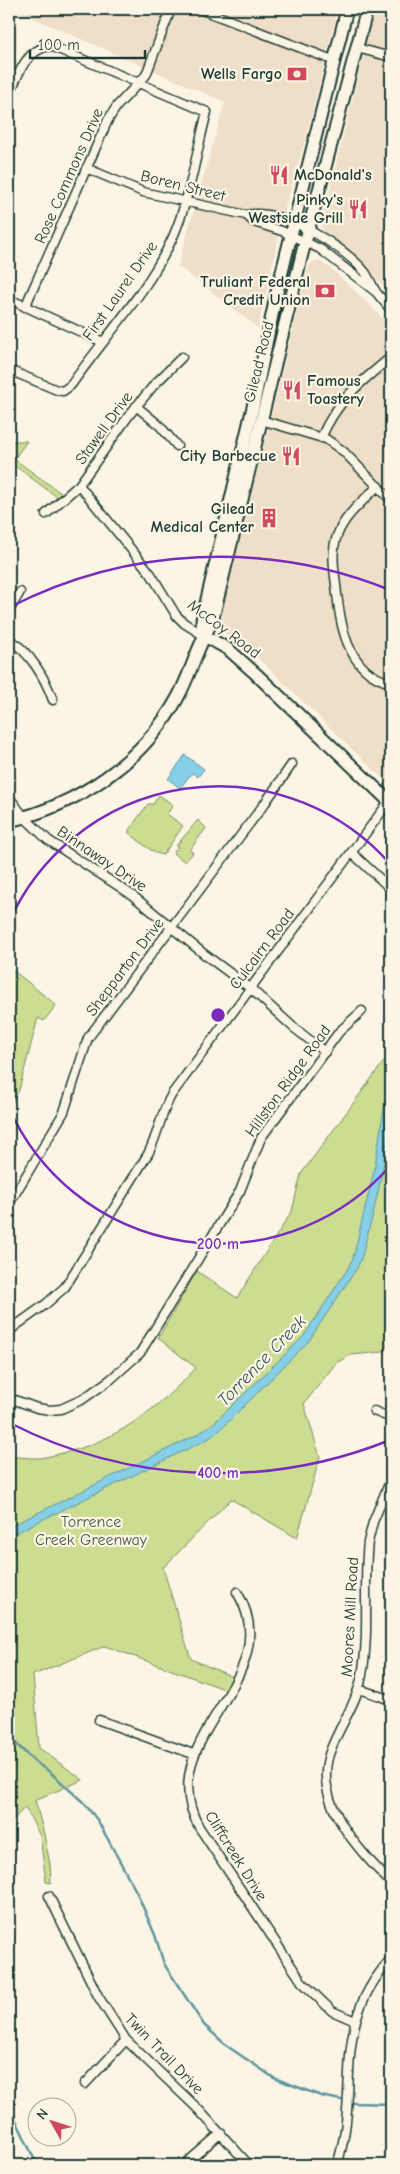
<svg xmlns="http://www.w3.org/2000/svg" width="400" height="2174" font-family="'Comic Neue',sans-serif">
<rect width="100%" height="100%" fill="#fcf5e5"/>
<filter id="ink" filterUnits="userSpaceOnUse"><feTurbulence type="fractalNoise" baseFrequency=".02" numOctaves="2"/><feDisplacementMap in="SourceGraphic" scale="10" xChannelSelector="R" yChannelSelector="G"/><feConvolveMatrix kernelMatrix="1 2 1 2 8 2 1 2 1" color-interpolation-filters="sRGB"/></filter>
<g filter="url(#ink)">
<path fill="#efdec8" d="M 13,9 L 338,9 L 305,141 L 287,201 L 258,328 L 178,266 L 225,102 Z
M 375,9 L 391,9 L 391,295 L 353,252 L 327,234 L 322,229 L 321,224 Z
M 318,260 L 333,270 L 356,292 L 386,321 L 391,331 L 391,784 L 386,782 L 255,655 L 224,633 L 222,628 L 223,609 L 308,269 L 310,264 Z"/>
<path fill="#ccdc90" stroke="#768c62" d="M 9,441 L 27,441 L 14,459 L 61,493 L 57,497 L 11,463 L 9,465 Z
M 159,795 L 173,805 L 167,814 L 183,826 L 163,855 C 152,854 139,840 129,833 L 129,830 L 148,804 L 153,804 Z
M 198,820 L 206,828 L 190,850 L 193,853 L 185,862 L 173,853 L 178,847 L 176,846 Z
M 9,967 L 56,1005 L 44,1021 L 38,1018 L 19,1090 L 9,1107 Z
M 391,1052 L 391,1339 L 383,1352 L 351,1355 L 336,1363 L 304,1404 L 320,1457 L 297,1538 L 231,1499 L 163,1568 L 191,1659 L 233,1677 L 227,1690 L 105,1646 L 33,1675 L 39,1748 L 83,1780 L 35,1800 L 44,1834 L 50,1864 L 51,1883 L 46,1882 L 40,1836 L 25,1807 L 9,1825 L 9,1456 C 18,1457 27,1458 36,1458 C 43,1458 51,1456 58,1454 C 115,1443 158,1408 196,1368 L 158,1338 L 197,1271 L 237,1298 L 292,1211 L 301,1174 Z"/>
<path fill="#86cfe7" stroke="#5d959f" d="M 185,755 L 204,769 L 198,777 L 192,773 L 180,788 L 168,779 Z
M 391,1085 C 391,1144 377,1201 361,1259 L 357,1268 L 308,1342 L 220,1430 L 208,1439 L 9,1536 L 9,1527 L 198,1434 L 214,1423 L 303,1337 L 347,1270 L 353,1258 L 374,1171 L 385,1102 Z"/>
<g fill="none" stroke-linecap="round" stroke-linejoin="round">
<path stroke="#5d959f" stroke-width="2.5" d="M 9,1737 L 35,1762 L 50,1772 L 84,1803 L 98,1821 L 137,1893 L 155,1935 L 164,1964 L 204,2025 L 227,2046 L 274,2078 L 321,2096 L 341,2100
M 353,2103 L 391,2104
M 9,2105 L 37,2165"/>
<defs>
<path id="street" d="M 200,9 L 335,61
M 357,48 L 391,57
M 9,96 C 18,75 25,49 51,46 L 207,112 C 196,153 190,198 173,237 C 149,290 104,338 71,385 L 63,391 L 57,390 L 9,370
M 86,168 L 143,192 L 246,215 C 282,208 342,245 365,272 C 369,278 372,285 376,292 C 381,298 386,304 391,310
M 246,215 L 254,222 L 282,231 L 320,249 L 376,292
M 9,299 L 103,342
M 25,307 L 108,120 L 117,106 L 146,75 L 171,9
M 136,406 L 160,426 L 177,446
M 261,420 L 326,439 L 343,451 L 391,500
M 321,438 C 337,400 361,382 391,357
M 79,485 L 151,574 L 176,615 L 184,623 L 203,635
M 378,486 C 363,501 344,516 337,536 C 331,552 334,568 336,585 C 340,624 346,672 391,683
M 46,514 L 79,485 L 130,414 L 154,385 L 182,357
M 9,611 L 20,592
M 9,639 C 30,652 45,678 53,700
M 9,797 L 24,817 L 48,840 L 132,895 L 204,954 L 250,988 L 293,1027 L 325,1052
M 352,853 L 391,889
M 9,1204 L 64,1112 L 88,1038 L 265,803 L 292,764
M 9,1333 L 14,1327 L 46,1304 L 65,1287 L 148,1154 C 158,1135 161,1112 172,1094 L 391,799
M 9,1398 L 37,1408 L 50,1410 L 61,1409 L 83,1399 L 111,1379 L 140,1353 L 240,1191 L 261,1138 L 339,1032 L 362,1011
M 374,1411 L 391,1418
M 391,1479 L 373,1522 L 368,1542 C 363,1586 370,1632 362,1675 C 357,1703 341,1723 331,1749 C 310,1800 358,1849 391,1883
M 237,1592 C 291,1680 149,1737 199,1827 L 302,1982 L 332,2011 L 355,2021
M 359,1689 L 391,1700
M 99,1720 L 193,1754
M 49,1896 L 98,1996 L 126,2040 L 197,2108 L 249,2165
M 85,2084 L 126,2040
M 184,2165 L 221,2133
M 337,2165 C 362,2088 328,2028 391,1959"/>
<path id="secondary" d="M 203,635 L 202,620 L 253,407 L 276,296 L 347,9
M 203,635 L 228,649 L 256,674 L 391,803
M 9,821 C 78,805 142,762 177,699 C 191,674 197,646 212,622 L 302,254 L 367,9"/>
</defs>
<use href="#street" stroke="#1f3d34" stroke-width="11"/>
<use href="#secondary" stroke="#1f3d34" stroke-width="15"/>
<use href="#street" stroke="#fcf5e5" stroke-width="8"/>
<use href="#secondary" stroke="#fcf5e5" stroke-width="11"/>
</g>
</g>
<g fill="none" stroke="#7b2cbf" stroke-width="2.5">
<path d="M391 1165A229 229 0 0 1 9 1108M9 922A229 229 0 0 1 391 865"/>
<path d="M390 1440A458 458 0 0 1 10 1423M10 607A458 458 0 0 1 390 590"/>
</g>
<defs>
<symbol id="bank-bare" viewBox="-9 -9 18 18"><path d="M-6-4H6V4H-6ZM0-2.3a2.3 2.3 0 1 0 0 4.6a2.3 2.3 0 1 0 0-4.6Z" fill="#d1495b" stroke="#fcf5e5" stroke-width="2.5" paint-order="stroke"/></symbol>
<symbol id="restaurant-bare" viewBox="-9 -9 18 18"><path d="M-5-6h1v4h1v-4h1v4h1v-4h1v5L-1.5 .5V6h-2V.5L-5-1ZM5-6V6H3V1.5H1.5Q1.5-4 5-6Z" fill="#d1495b" stroke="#fcf5e5" stroke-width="2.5" paint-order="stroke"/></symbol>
<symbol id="building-bare" viewBox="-9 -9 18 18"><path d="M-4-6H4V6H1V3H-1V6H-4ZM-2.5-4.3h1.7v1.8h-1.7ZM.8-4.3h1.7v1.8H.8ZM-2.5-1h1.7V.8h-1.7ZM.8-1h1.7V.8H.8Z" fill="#d1495b" stroke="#fcf5e5" stroke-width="2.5" paint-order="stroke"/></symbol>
</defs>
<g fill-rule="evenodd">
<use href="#bank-bare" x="283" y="60" width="28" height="28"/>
<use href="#restaurant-bare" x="265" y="161" width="28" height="28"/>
<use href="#restaurant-bare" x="344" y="195" width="28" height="28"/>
<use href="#bank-bare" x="311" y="277" width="28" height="28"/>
<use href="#restaurant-bare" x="278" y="376" width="28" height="28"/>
<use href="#restaurant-bare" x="277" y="442" width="28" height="28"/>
<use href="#building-bare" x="255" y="504" width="28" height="28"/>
</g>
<g text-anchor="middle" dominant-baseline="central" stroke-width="4.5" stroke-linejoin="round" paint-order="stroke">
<g font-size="16" font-weight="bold" fill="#1f3d34" stroke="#fcf5e5" text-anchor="end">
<text x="282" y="74">Wells Fargo</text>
<text x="294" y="175" text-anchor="start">McDonald's</text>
<text x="343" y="200">Pinky's<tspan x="343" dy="18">Westside Grill</tspan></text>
<text x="310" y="282">Truliant Federal<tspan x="310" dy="18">Credit Union</tspan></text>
<text x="307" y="381" text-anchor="start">Famous<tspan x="307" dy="18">Toastery</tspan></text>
<text x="276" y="456">City Barbecue</text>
<text x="254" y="509">Gilead<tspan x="254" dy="18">Medical Center</tspan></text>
</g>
<g font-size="16" fill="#1f3d34" stroke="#fcf5e5">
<text transform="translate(69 176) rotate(-66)">Rose Commons Drive</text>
<text transform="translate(183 186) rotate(14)">Boren Street</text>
<text transform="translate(120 291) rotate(-55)">First Laurel Drive</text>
<text transform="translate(259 362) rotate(-76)">Gilead Road</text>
<text transform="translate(104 428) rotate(-54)">Stawell Drive</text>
<text transform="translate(224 629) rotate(37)">McCoy Road</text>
<text transform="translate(102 859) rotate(34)">Binnaway Drive</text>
<text transform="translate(262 949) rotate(-53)">Culcairn Road</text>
<text transform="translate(125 967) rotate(-53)">Shepparton Drive</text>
<text transform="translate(288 1081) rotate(-54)">Hillston Ridge Road</text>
<text transform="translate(350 1617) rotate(-87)">Moores Mill Road</text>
<text transform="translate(236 1856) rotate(58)">Cliffcreek Drive</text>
<text transform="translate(164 2054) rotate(46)">Twin Trail Drive</text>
</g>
<g font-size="16" fill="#425d46" stroke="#fcf5e5">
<text x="91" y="1522">Torrence<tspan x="91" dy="18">Creek Greenway</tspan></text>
</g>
<g font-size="18" font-style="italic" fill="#345a58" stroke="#fcf5e5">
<text transform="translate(262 1361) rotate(-46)">Torrence Creek</text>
</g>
</g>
<circle cx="218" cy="1015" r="8" fill="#7b2cbf" stroke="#fcf5e5" stroke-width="2.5"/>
<g font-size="15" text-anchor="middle" font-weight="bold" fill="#7b2cbf" stroke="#fcf5e5" stroke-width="4.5" stroke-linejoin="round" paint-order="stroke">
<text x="218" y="1249">200 m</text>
<text x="218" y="1478">400 m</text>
</g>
<rect width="400" height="2174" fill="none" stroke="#fcf5e5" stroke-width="30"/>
<rect x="15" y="15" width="370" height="2144" fill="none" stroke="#1f3d34" stroke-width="2" filter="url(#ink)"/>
<g transform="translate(52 2122) rotate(309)"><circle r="24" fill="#fcf5e5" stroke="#a4ab9e"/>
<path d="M0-4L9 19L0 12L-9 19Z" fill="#d1495b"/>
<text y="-8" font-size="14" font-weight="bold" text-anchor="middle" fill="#1f3d34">N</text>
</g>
<path d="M30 50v8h115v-8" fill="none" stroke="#1f3d34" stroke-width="2.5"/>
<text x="38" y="50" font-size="15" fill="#1f3d34" stroke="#fcf5e5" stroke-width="4" paint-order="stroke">100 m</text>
</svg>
